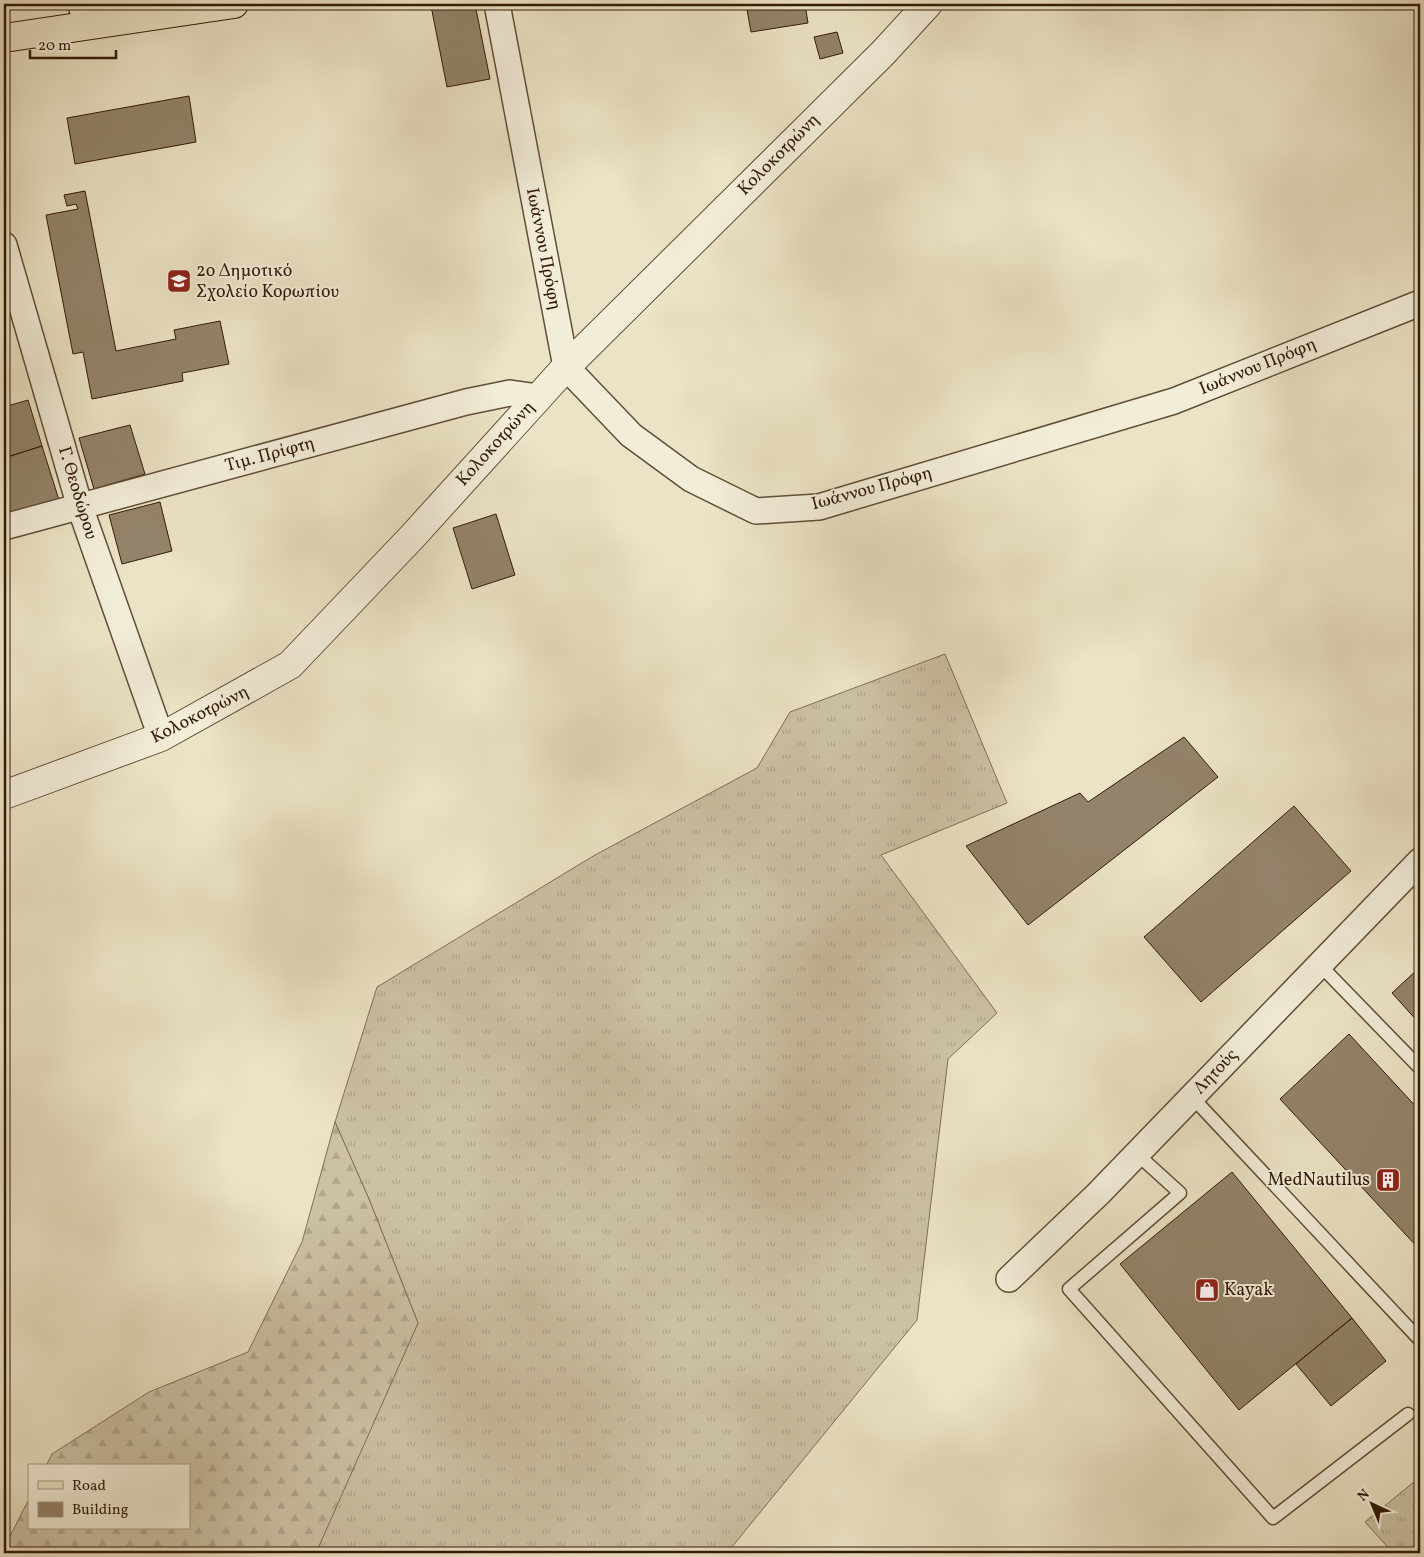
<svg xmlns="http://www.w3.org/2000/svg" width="1424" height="1557" font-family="Vollkorn,serif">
<defs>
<pattern id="grass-tufts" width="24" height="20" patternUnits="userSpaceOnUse" patternTransform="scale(1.25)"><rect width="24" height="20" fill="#ccc1a5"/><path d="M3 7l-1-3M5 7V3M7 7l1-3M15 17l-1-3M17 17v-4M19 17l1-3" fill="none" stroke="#b0a58d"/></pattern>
<pattern id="forest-firs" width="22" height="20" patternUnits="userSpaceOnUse" patternTransform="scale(1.25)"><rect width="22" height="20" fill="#ccc1a5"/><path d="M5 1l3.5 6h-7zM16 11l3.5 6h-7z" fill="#b0a58d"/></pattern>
</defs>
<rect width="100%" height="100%" fill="#ebe3c5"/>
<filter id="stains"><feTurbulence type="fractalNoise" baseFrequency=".004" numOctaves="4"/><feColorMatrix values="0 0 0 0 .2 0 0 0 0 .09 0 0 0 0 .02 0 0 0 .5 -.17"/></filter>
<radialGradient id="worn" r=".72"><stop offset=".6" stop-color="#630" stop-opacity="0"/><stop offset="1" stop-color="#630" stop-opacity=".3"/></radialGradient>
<path fill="url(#grass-tufts)" stroke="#806e56" d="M 945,654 L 1007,803 L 881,855 L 997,1013 L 948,1059 L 917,1320 L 727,1553 L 316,1553 L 316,1549 L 418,1323 L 369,1199 L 335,1122 L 377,987 L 595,855 L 757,768 L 790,712 Z
M 1420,1477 L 1420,1553 L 1393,1553 L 1365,1522 Z"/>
<path fill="url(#forest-firs)" stroke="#806e56" d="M 335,1122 L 369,1199 L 418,1323 L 316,1553 L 4,1553 L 4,1548 L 29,1499 L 29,1528 L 189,1528 L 189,1466 L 46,1466 L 52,1454 L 149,1392 L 248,1352 L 302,1242 Z"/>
<path fill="#93836a" stroke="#331b08" d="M 441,4 L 475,4 L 490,79 L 447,87 L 431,6 Z
M 746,4 L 805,4 L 808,23 L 751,32 Z
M 837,32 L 843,53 L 820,59 L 814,37 Z
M 189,96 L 196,142 L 75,164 L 67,118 Z
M 85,191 L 116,351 L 176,339 L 174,330 L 220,321 L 229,364 L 182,373 L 183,381 L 92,399 L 83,352 L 73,354 L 46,215 L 78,209 L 76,204 L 67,206 L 64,195 Z
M 28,400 L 42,446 L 4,458 L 4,407 Z
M 130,425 L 145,474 L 94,489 L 79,438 Z
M 42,446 L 59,500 L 4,517 L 4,458 Z
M 160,502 L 172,551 L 122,564 L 109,515 Z
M 496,514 L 515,575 L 472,589 L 453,528 Z
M 1184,737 L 1218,777 L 1028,925 L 966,846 L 1080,793 L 1088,802 Z
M 1294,806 L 1351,871 L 1201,1002 L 1144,937 Z
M 1420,967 L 1420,1024 L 1392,993 Z
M 1349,1034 L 1420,1111 L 1420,1250 L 1280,1099 Z
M 1232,1172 L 1352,1318 L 1239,1410 L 1120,1264 Z
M 1352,1318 L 1386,1361 L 1331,1406 L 1296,1364 Z"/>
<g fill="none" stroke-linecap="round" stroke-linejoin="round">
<defs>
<path id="service" d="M 1320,965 L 1420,1068
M 1192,1097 L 1420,1340
M 1137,1154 L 1180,1193 L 1069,1289 L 1273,1518 L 1408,1414"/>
<path id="minor" d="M 81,4 L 86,26
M 497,4 L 566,367 L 631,435 L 691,479 L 756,511 L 819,507 L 1174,401 L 1420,303
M 4,245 L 80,507 L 161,737
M 4,527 L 466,402 L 510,393 L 538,397
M 1009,1279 L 1098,1194 L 1420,861"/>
<path id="tertiary" d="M 4,795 L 161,737 L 290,665 L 412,537 L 566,367 L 883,53 L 928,4"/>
<path id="primary" d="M 4,38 L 234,4"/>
</defs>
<use href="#service" stroke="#614d37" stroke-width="15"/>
<use href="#minor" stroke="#614d37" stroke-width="28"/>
<use href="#tertiary" stroke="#614d37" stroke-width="30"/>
<use href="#primary" stroke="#331b08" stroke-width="30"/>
<use href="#service" stroke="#f2edd9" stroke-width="12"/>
<use href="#minor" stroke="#f2edd9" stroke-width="25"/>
<use href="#tertiary" stroke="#f2edd9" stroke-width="28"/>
<use href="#primary" stroke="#ebe3c5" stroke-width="28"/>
</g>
<defs>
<symbol id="school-square" viewBox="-11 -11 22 22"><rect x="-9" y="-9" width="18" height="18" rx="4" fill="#8f2418" stroke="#f2edd9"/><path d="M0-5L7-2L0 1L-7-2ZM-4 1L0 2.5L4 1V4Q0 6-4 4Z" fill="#fff"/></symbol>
<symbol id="building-square" viewBox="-11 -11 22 22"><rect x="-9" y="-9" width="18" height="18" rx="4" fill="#8f2418" stroke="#f2edd9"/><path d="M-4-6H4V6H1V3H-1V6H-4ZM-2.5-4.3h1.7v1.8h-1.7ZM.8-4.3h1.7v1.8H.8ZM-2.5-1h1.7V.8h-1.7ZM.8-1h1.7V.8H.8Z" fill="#fff"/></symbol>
<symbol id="shop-square" viewBox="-11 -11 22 22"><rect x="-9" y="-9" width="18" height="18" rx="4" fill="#8f2418" stroke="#f2edd9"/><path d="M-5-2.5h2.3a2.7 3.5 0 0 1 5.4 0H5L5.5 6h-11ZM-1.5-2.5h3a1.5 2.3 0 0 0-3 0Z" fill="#fff"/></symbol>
</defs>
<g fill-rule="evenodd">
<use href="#school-square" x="165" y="267" width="28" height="28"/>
<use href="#building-square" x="1374" y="1166" width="28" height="28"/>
<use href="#shop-square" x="1193" y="1276" width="28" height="28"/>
</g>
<g text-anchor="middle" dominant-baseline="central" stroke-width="4" stroke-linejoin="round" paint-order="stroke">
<g font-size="18" fill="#331b08" stroke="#f2edd9">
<text transform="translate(779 155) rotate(-45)">Κολοκοτρώνη</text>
<text transform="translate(543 249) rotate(79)">Ιωάννου Πρόφη</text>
<text transform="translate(1258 367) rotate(-22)">Ιωάννου Πρόφη</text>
<text transform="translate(496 444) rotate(-48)">Κολοκοτρώνη</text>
<text transform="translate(270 455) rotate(-15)">Τιμ. Πρίφτη</text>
<text transform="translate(872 489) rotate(-15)">Ιωάννου Πρόφη</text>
<text transform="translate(77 493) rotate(73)">Γ. Θεοδώρου</text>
<text transform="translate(200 715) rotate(-27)">Κολοκοτρώνη</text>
<text transform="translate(1216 1072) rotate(-46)">Λητούς</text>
</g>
<g font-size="18" fill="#331b08" stroke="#f2edd9" text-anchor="start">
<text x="196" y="271">2ο Δημοτικό<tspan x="196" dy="21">Σχολείο Κορωπίου</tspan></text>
<text x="1370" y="1180" text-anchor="end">MedNautilus</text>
<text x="1224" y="1290">Kayak</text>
</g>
</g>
<rect width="1424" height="1557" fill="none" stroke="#ebe3c5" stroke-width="20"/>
<rect x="5" y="5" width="1414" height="1547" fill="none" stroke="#331b08" stroke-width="2.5"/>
<rect x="10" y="10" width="1404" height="1537" fill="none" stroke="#331b08"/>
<rect x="28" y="1464" width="162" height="65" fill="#f2edd9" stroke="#a69985"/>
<rect x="38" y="1481" width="25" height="8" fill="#ebe3c5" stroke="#a69985"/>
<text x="72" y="1490" font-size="15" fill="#331b08">Road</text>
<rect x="38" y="1502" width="25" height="15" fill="#93836a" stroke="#a69985"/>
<text x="72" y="1514" font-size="15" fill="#331b08">Building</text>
<g transform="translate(1372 1504) rotate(316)" stroke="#f2edd9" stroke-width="4" paint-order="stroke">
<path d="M0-4L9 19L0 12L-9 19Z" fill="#331b08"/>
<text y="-8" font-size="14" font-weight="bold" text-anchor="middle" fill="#331b08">N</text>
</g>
<path d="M30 50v8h86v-8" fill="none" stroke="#331b08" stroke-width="2.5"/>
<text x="38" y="50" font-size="15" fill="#331b08" stroke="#f2edd9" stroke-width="4" paint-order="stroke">20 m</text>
<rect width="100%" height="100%" filter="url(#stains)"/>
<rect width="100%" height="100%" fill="url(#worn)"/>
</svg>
